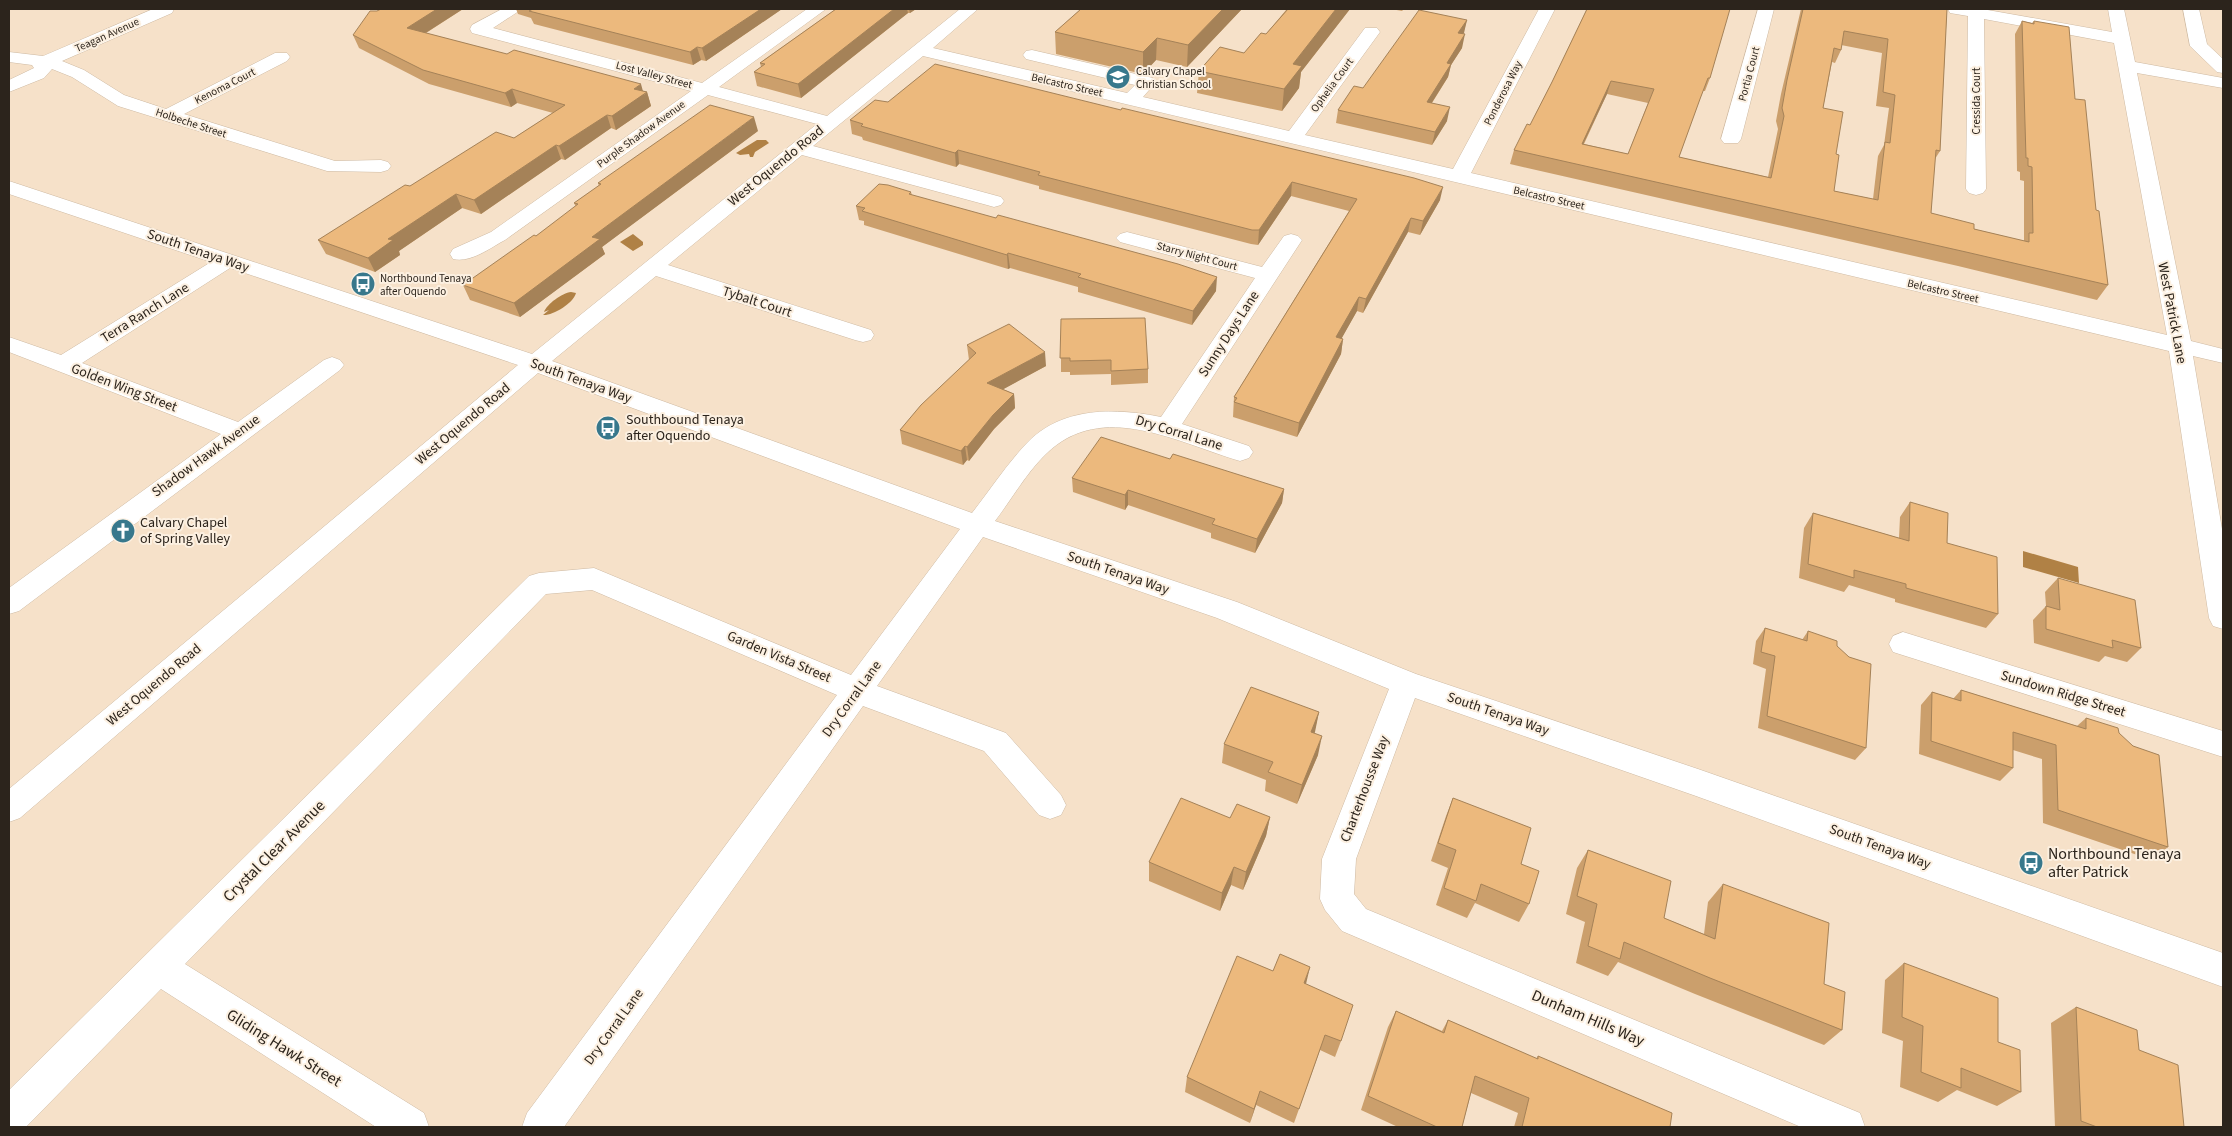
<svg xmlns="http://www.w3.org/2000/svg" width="2232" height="1136" font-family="'Source Sans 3',sans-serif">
<rect width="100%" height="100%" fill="#f6e1c9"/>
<path fill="#b08145" d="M 757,140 L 766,140 L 769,143 L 755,152 L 753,157 L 750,157 L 749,154 L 740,155 L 736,153 Z
M 633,234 L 643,242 L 643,245 L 633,251 L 620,242 Z
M 571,292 L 576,293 C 573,304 552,316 543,315 L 549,310 L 544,312 C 547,304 562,293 571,292 Z
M 2023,551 L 2078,567 L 2079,583 L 2023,567 Z"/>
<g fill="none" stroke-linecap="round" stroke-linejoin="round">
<defs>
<path id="minor" d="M 153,9 L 174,9 L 172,13 L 62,61 L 84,70 L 124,95 L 166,109 L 275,53 L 287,53 L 290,57 L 287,61 L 184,114 L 335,161 L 381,160 L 388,162 L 391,166 L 388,170 L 381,172 L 327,171 L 118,106 L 72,77 L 52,69 L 44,78 L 9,92 L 9,80 L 34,68 L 32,65 L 9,62 L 9,52 L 43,56 Z
M 502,9 L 522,9 L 493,28 L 702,83 L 807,9 L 826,9 L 719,87 L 827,116 L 960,9 L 978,9 L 933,48 L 1127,93 L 1135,85 L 1026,59 L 1023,55 L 1026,51 L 1032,50 L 1153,78 L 1156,82 L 1143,97 L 1289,131 L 1365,28 L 1377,28 L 1380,32 L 1305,135 L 1453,169 L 1539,9 L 1555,9 L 1471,173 L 2167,335 L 2114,43 L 1984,19 L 1986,189 L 1983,193 L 1976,195 L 1969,193 L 1966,189 L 1968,16 L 1950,13 L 1948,9 L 1982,9 L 2112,32 L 2108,9 L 2124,9 L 2135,62 L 2223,78 L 2223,88 L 2137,73 L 2191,341 L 2223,349 L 2223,363 L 2193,356 L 2223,535 L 2223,629 L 2213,626 L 2209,618 L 2169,351 L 923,56 L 813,146 L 1001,197 L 1004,201 L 1001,205 L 994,207 L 987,205 L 802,155 L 668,265 L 871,330 L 874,335 L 871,340 L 863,342 L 855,340 L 656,276 L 552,361 L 972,513 C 990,490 1007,464 1027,443 C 1062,406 1117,408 1161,417 L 1255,278 L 1120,242 L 1116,238 L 1120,234 L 1127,232 L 1262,267 L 1284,236 L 1291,234 L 1298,236 L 1302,240 L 1182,424 L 1249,446 L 1253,452 L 1249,458 L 1240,461 C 1178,443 1102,399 1046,454 C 1027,472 1011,500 995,521 L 1237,602 L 1416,674 L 1698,769 L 2223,953 L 2223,987 L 1696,796 L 1415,698 L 1356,859 L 1354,894 L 1366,909 L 1860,1113 L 1865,1127 L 1801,1127 L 1342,931 L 1325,910 L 1320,899 L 1322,859 L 1389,689 L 1217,618 L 983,537 L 877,686 L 1006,733 L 1061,795 L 1066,805 L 1061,815 L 1050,819 L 1039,815 L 984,751 L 863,706 L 564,1127 L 522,1127 L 527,1113 L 837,695 L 592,590 L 546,594 L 185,964 L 424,1113 L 429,1127 L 376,1127 L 161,989 L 26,1127 L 9,1127 L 9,1090 L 529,576 L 539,573 L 594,568 L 851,675 L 960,529 L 538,373 L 20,818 L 9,822 L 9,789 L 518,365 L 230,268 L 82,363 L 238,422 L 324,360 L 332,357 L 340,360 L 344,365 L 340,370 L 19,611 L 9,614 L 9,588 L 221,434 L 9,352 L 9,337 L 61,355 L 211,262 L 9,194 L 9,181 L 532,354 L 817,124 L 708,95 L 505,240 C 490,248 471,263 453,259 L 450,254 L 453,249 L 491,232 L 691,91 L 472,33 L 470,29 L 472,25 Z
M 1758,9 L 1774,9 L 1741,139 L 1738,143 L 1724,143 L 1721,139 Z
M 2183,9 L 2199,9 L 2207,44 L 2223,59 L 2223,73 L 2217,72 L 2190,46 Z
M 1903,632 L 2223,731 L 2223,757 L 1893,652 L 1889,644 L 1893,636 Z"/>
</defs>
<use href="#minor" stroke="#cebaa3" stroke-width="1"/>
<use href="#minor" fill="#fff" fill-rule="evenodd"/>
</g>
<path fill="#cb9f6c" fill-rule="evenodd" d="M 381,9 L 463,9 L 426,33 L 647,92 L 651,106 L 616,130 L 611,128 L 565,160 L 561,159 L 481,214 L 462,208 L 399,251 L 400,255 L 375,272 L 326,254 L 318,240 L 410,186 L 514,138 L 553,113 L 517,103 L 511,107 L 429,84 L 359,48 L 353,35 L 377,11 Z
M 516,9 L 782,9 L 706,61 L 701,60 L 693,65 L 534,24 L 531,18 L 518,14 Z
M 836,9 L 916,9 L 910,13 L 908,13 L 801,98 L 757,86 L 754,72 L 761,67 L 760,63 Z
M 1081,9 L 1242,9 L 1187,67 L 1156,60 L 1143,74 L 1056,54 L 1055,32 Z
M 1278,9 L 1350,9 L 1301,72 L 1299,88 L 1282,111 L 1197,93 L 1199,71 L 1244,53 L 1266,34 L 1286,10 Z
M 1391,9 L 1404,9 L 1402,11 Z
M 1587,9 L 1710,78 L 1705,91 L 1703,91 L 1697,106 L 1679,157 L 1768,177 L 1778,129 L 1776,121 L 1781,94 L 1801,9 L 1947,9 L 1940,151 L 1935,159 L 1931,213 L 1974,229 L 2024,241 L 2024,181 L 2020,180 L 2020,172 L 2017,171 L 2015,34 L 2022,21 L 2032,23 L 2034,21 L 2075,99 L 2096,210 L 2108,285 L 2097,300 L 1958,266 L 1510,164 L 1514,150 L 1530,125 L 1552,82 ZM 1841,45 L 1882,53 L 1876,106 L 1889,108 L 1884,145 L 1878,156 L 1873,199 L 1834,191 L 1836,154 L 1823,108 L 1832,62 L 1835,63 L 1841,50 ZM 1607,94 L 1648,103 L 1628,154 L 1584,144 Z
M 1467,20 L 1463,34 L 1462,48 L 1451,65 L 1448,77 L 1432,103 L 1447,121 L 1432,145 L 1336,123 L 1338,110 L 1363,88 Z
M 850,120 L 1440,200 L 1420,235 L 1408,232 L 1363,313 L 1357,311 L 1341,339 L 1343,339 L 1341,354 L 1297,437 L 1233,417 L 1234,397 L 1349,211 L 1291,196 L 1258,245 L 1251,244 L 1039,189 L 1039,186 L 959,164 L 956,167 L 863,140 L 862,137 L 852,134 Z
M 758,131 L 602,247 L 605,254 L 520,317 L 470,300 L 463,285 L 536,236 L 576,207 L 574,203 L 599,186 L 598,183 Z
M 911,192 L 912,195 L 1216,291 L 1192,325 L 1078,292 L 1078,287 L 1010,268 L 1008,269 L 864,225 L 864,221 L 859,220 L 856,206 Z
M 1061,319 L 1148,369 L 1148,383 L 1111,385 L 1111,374 L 1070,375 L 1070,372 L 1061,372 Z
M 967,345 L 1046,366 L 1003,389 L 1014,394 L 1015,408 L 994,429 L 969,461 L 967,460 L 963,465 L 902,444 L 900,430 L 969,360 Z
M 1170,459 L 1284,489 L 1282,503 L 1255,553 L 1211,538 L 1211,533 L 1128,505 L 1125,510 L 1073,492 L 1072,478 Z
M 1910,502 L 1947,543 L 1998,614 L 1986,628 L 1895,602 L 1895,599 L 1849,585 L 1844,592 L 1799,578 L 1804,528 L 1813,513 L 1899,538 L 1900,517 Z
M 2058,578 L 2141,648 L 2127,662 L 2105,656 L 2099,662 L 2034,643 L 2033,620 L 2046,606 L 2045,592 Z
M 1765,628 L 1802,640 L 1808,631 L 1837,646 L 1866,748 L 1855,760 L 1758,728 L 1766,669 L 1753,664 L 1756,641 Z
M 1961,690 L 2077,726 L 2086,718 L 2119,733 L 2168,847 L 2152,860 L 2043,823 L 2042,759 L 2013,750 L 2013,768 L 2000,781 L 1919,754 L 1921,705 L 1932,692 L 1953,699 Z
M 1319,712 L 1314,733 L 1318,755 L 1297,804 L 1265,791 L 1266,780 L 1222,763 L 1224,744 Z
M 1453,798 L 1521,864 L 1529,904 L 1519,922 L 1475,903 L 1467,918 L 1436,905 L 1448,868 L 1431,861 L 1446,816 Z
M 1270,817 L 1266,836 L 1243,890 L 1231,885 L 1220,911 L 1149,881 L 1149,862 L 1230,818 Z
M 1588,850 L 1664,918 L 1704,934 L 1708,902 L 1723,884 L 1842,1030 L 1824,1045 L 1695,994 L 1618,962 L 1608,976 L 1576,963 L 1585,922 L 1566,914 L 1577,868 Z
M 1904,963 L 1998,1042 L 2021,1092 L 1997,1106 L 1957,1090 L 1938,1102 L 1900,1087 L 1903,1041 L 1882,1033 L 1885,980 Z
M 1273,971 L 1305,984 L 1341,1041 L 1335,1057 L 1320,1050 L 1294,1123 L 1256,1105 L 1250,1123 L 1185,1092 L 1187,1077 Z
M 2076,1007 L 2139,1050 L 2184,1127 L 2055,1127 L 2051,1023 Z
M 1396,1011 L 1442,1031 L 1448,1020 L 1536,1059 L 1538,1056 L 1670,1127 L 1514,1127 L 1518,1113 L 1471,1093 L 1462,1127 L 1398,1127 L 1361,1110 L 1388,1027 Z"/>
<path fill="#a58258" d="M 437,9 L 463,9 L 413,41 L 407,28 Z
M 761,9 L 782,9 L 706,61 L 702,48 Z
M 894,9 L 907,9 L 908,13 L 801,98 L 798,84 Z
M 909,9 L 916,9 L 910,13 Z
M 1223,9 L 1242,9 L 1187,67 L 1188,45 Z
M 1336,9 L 1350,9 L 1301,72 L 1299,88 L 1282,111 L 1284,89 L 1293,64 Z
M 1467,20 L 1464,33 L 1455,46 L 1458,33 Z
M 1465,34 L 1462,48 L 1451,65 L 1448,77 L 1424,115 L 1427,102 L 1447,63 Z
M 1157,38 L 1156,60 L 1143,74 L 1143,52 Z
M 697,47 L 701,60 L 693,65 L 690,52 Z
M 1611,81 L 1607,94 L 1577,157 L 1582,144 Z
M 641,84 L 644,95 L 647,92 L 651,106 L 616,130 L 612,116 L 634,89 Z
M 512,89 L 517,103 L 511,107 L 505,93 Z
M 1450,107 L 1447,121 L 1432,145 L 1435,132 Z
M 607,115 L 611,128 L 565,160 L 559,146 Z
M 754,117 L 758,131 L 602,247 L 605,254 L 520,317 L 514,303 L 592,237 Z
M 556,145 L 561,159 L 481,214 L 474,200 Z
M 958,150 L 959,164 L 956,167 L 955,153 Z
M 1292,182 L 1291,196 L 1258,245 L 1259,230 Z
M 1443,187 L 1440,200 L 1420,235 L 1423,221 Z
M 456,194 L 462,208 L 399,251 L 400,255 L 375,272 L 368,258 L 388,239 Z
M 1411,218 L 1408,232 L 1363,313 L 1366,299 Z
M 1008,253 L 1010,268 L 1008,269 L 1007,255 Z
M 1217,277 L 1216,291 L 1192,325 L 1193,311 Z
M 1359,297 L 1357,311 L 1334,352 L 1336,337 Z
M 1343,339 L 1341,354 L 1297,437 L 1299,423 Z
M 1045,352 L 1046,366 L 989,397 L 987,383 Z
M 1014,394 L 1015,408 L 994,429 L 969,461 L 967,447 L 993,415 Z
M 965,446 L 967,460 L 963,465 L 961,451 Z
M 1284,489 L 1282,503 L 1255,553 L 1257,539 Z
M 1128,490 L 1128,505 L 1125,510 L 1125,495 Z
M 1319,712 L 1315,732 L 1307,751 L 1311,732 Z
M 1322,736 L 1318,755 L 1297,804 L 1302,785 Z
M 1270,817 L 1266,836 L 1243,890 L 1246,872 Z
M 1234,867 L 1231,885 L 1220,911 L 1222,893 Z
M 1310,967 L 1306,984 L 1299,1000 L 1304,983 Z
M 1260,1091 L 1256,1105 L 1250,1123 L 1254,1109 Z"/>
<path fill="#ecb97d" stroke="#a58258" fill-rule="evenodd" d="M 381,9 L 437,9 L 407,28 L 507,54 L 514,50 L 641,84 L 634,89 L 647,92 L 612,116 L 607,115 L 559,146 L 556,145 L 474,200 L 456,194 L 388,239 L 393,240 L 368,258 L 318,240 L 405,185 L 410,186 L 496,132 L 514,138 L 565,105 L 512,89 L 505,93 L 423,70 L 353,35 L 370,11 L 377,11 Z
M 533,9 L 761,9 L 702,48 L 697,47 L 690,52 L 529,11 Z
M 836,9 L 894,9 L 798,84 L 754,72 L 765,64 L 760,63 Z
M 1081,9 L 1223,9 L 1188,45 L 1157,38 L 1143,52 L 1055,32 Z
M 1288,9 L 1336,9 L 1293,64 L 1302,66 L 1284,89 L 1199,71 L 1220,47 L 1244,53 L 1261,33 L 1266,34 Z
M 1587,9 L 1730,9 L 1710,78 L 1708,78 L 1700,99 L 1679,157 L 1771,178 L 1784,116 L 1782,108 L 1787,80 L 1803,9 L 1947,9 L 1940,151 L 1936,150 L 1931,213 L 1974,224 L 1974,229 L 2029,242 L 2029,233 L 2033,233 L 2032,167 L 2028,166 L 2028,158 L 2026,158 L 2022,21 L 2034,24 L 2034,21 L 2069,27 L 2075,99 L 2085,100 L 2096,210 L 2099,211 L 2108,285 L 1966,252 L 1514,150 L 1527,124 L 1530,125 L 1552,82 ZM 1844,31 L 1888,39 L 1883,92 L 1895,95 L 1890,143 L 1885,142 L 1878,200 L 1834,191 L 1839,155 L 1836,154 L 1843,112 L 1823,108 L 1834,48 L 1841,50 ZM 1611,81 L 1654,89 L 1628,154 L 1582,144 Z
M 1419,10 L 1467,20 L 1458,33 L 1465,34 L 1447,63 L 1451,64 L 1427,102 L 1450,107 L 1435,132 L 1338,110 L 1354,86 L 1363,88 Z
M 935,64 L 1121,110 L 1122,108 L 1414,178 L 1443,187 L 1423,221 L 1411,218 L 1366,299 L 1359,297 L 1336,337 L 1343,339 L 1299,423 L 1234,402 L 1237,398 L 1234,397 L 1357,199 L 1292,182 L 1259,230 L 1252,230 L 1038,175 L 1040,172 L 958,150 L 955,153 L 861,126 L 863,124 L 850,120 L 875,100 L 888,102 Z
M 710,105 L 754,117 L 592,237 L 600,239 L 514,303 L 463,285 L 534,235 L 536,236 L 578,204 L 574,203 L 601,184 L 598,183 Z
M 879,184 L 888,185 L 911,192 L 909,194 L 996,218 L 998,215 L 1178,264 L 1217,277 L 1193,311 L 1078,277 L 1081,274 L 1008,253 L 1007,255 L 862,211 L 865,208 L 856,206 Z
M 1145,318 L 1148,369 L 1111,371 L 1111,360 L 1070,361 L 1070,358 L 1060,358 L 1061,319 Z
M 1009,324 L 1045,352 L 987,383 L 1014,394 L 993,415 L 967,447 L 965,446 L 961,451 L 900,430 L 921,405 L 976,353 L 967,345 Z
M 1101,437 L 1170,459 L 1173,454 L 1284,489 L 1257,539 L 1212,524 L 1215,519 L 1128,490 L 1125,495 L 1072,478 Z
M 1910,502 L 1948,513 L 1947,543 L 1997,557 L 1998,614 L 1906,588 L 1906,584 L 1854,570 L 1854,578 L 1808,564 L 1813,513 L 1909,541 Z
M 2058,578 L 2135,600 L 2141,648 L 2112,640 L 2113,648 L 2046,629 L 2046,606 L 2060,610 Z
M 1765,628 L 1807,641 L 1808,631 L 1837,641 L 1837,646 L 1849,657 L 1871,664 L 1866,748 L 1767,716 L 1775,656 L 1761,652 Z
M 1251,687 L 1319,712 L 1311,732 L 1322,736 L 1302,785 L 1268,772 L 1273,762 L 1224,744 Z
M 1961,690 L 2086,729 L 2086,718 L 2118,728 L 2119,733 L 2133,746 L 2159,755 L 2168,847 L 2058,810 L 2056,745 L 2013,732 L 2013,768 L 1931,741 L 1932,692 L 1961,701 Z
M 1181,798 L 1230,818 L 1237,804 L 1270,817 L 1246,872 L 1234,867 L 1222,893 L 1149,862 Z
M 1453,798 L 1531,828 L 1521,864 L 1539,871 L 1529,904 L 1481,884 L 1476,901 L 1444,888 L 1456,850 L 1438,843 Z
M 1588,850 L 1671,881 L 1664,918 L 1715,939 L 1723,884 L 1829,923 L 1824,984 L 1845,992 L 1842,1030 L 1710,978 L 1624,942 L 1620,959 L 1588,946 L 1597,904 L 1577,896 Z
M 1280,954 L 1310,967 L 1304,983 L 1353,1005 L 1341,1041 L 1325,1035 L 1299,1109 L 1260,1091 L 1254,1109 L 1187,1077 L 1237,956 L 1273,971 Z
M 1904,963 L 1998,998 L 1998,1042 L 2020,1050 L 2021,1092 L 1961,1068 L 1961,1088 L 1921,1072 L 1923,1026 L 1902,1017 Z
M 2076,1007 L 2137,1030 L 2139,1050 L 2178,1065 L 2184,1127 L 2097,1127 L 2081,1121 Z
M 1396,1011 L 1444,1033 L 1448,1020 L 1538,1059 L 1538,1056 L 1672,1113 L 1670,1127 L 1522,1127 L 1529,1098 L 1475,1076 L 1462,1127 L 1437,1127 L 1368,1096 Z"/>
<defs>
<symbol id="school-disc" viewBox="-11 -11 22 22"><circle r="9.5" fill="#38788c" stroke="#fcf0e1"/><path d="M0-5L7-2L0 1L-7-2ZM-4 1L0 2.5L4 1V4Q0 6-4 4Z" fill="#fff"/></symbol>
<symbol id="bus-disc" viewBox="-11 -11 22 22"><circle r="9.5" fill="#38788c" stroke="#fcf0e1"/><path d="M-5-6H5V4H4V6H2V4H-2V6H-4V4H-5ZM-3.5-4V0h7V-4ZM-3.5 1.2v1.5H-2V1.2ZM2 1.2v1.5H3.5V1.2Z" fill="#fff"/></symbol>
<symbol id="church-disc" viewBox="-11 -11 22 22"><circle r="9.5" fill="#38788c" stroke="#fcf0e1"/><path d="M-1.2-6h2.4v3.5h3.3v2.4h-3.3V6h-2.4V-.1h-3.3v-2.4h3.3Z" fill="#fff"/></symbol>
</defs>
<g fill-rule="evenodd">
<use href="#school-disc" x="1104" y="63" width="28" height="28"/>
<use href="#bus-disc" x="349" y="270" width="28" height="28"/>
<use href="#bus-disc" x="594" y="414" width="28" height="28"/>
<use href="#church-disc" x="109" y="517" width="28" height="28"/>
<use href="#bus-disc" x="2017" y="849" width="28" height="28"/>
</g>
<g text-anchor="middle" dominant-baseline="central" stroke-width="4" stroke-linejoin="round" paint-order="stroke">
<g font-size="11" fill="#2c241c" stroke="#fcf0e1">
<text transform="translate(107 35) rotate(-24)">Teagan Avenue</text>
<text transform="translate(1749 74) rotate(-75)">Portia Court</text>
<text transform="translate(654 75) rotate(15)">Lost Valley Street</text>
<text transform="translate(1067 85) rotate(13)">Belcastro Street</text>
<text transform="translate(1332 85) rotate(-54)">Ophelia Court</text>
<text transform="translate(225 86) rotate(-27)">Kenoma Court</text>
<text transform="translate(1503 93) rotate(-63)">Ponderosa Way</text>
<text transform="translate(1976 101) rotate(-90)">Cressida Court</text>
<text transform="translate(191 123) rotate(18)">Holbeche Street</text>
<text transform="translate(641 134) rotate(-36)">Purple Shadow Avenue</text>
<text transform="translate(1549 198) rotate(13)">Belcastro Street</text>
<text transform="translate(1197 256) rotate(15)">Starry Night Court</text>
<text transform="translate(1943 291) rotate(13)">Belcastro Street</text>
</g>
<g font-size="11" fill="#2c241c" stroke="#fcf0e1" text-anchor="start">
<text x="1136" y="71">Calvary Chapel<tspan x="1136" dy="13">Christian School</tspan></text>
<text x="380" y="278">Northbound Tenaya<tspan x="380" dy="13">after Oquendo</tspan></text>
</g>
<g font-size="14" fill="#2c241c" stroke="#fcf0e1">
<text transform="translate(776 166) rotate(-39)">West Oquendo Road</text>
<text transform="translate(198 251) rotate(19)">South Tenaya Way</text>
<text transform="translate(757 302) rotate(18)">Tybalt Court</text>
<text transform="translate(145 313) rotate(-32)">Terra Ranch Lane</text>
<text transform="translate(2172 313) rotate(79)">West Patrick Lane</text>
<text transform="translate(1229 334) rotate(-57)">Sunny Days Lane</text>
<text transform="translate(581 381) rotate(20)">South Tenaya Way</text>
<text transform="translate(124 388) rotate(21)">Golden Wing Street</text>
<text transform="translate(463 424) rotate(-40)">West Oquendo Road</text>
<text transform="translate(1179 433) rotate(17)">Dry Corral Lane</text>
<text transform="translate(206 456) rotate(-36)">Shadow Hawk Avenue</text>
<text transform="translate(1118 573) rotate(19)">South Tenaya Way</text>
<text transform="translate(779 657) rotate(23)">Garden Vista Street</text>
<text transform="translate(154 685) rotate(-40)">West Oquendo Road</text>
<text transform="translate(2063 694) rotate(17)">Sundown Ridge Street</text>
<text transform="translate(852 699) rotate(-54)">Dry Corral Lane</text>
<text transform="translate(1498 714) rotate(19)">South Tenaya Way</text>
<text transform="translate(1365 789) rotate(-69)">Charterhousse Way</text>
<text transform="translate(1880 847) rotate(20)">South Tenaya Way</text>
<text transform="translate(614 1027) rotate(-54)">Dry Corral Lane</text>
</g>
<g font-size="14" fill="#2c241c" stroke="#fcf0e1" text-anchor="start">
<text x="626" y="420">Southbound Tenaya<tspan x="626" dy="16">after Oquendo</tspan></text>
<text x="140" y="523">Calvary Chapel<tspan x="140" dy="16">of Spring Valley</tspan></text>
</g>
<g font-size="16" fill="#2c241c" stroke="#fcf0e1">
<text transform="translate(274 851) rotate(-45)">Crystal Clear Avenue</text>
<text transform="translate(1588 1018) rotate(23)">Dunham Hills Way</text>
<text transform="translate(284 1048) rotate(32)">Gliding Hawk Street</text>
</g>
<g font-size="16" fill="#2c241c" stroke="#fcf0e1" text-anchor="start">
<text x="2048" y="854">Northbound Tenaya<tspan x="2048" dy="18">after Patrick</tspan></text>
</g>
</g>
<rect width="2232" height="1136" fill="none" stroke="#2c241c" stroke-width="20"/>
</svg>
